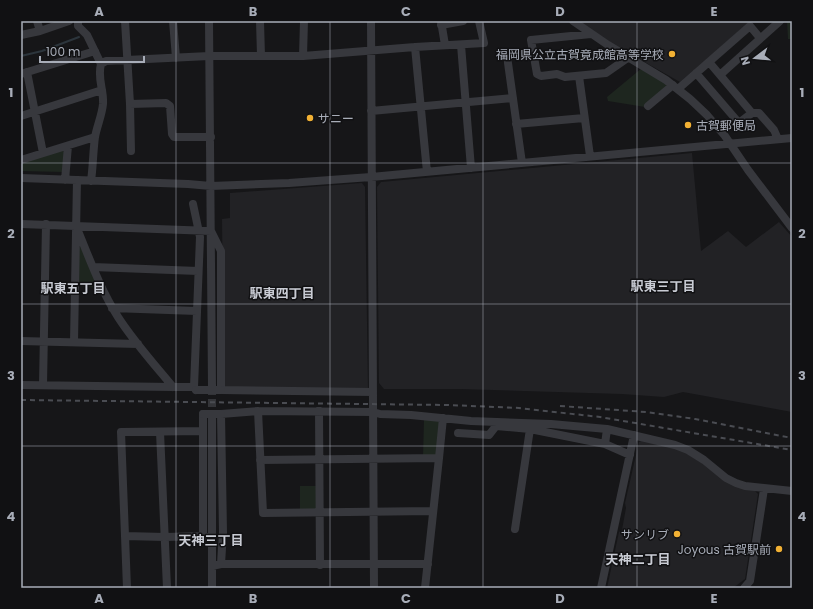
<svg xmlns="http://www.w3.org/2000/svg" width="813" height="609" font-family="Poppins,'Noto Sans JP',sans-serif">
<rect width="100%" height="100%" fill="#161618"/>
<path fill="#222225" d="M 579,21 L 751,21 L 680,82 L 593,33 Z
M 692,153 L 701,251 L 728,231 L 746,247 L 779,222 L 792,237 L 792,412 L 683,392 L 664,397 L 622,394 L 461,389 L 384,389 L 379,383 L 377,187 L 381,182 Z
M 362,183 L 365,187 L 368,390 L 224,388 L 222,219 L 230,218 L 230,193 Z
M 643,440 L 675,448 L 689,453 L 755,491 L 758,494 L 745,579 L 733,588 L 607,588 L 619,532 L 622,530 L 626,508 L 625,503 L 639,442 Z"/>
<path fill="#1e261f" d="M 787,21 L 792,21 L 792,39 L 788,39 Z
M 642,68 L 669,86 L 645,107 L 608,101 L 607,97 Z
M 63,150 L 64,152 L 64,172 L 21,171 L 21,162 Z
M 80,247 L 82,248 L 98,288 L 78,286 L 79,248 Z
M 424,419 L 439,420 L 440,423 L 437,455 L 423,457 Z
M 300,486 L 317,486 L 317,510 L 300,510 Z"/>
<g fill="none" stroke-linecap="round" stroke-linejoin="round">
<path stroke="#2c353c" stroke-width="2" d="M 21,56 L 42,51 L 79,37"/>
<path stroke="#333438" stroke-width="8" stroke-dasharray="8 4" stroke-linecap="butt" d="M 212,419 L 212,386"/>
<path stroke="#37383d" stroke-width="8" d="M 37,21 L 40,31
M 78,21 L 78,26 L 87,35 L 101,64 C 97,79 104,89 103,104 C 102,115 97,126 95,137 C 93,152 93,167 91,181
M 125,21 L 130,104
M 173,21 L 176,58
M 209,21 L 212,386
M 260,21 L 261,56
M 371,21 L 374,588
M 441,21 L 445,45
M 573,21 L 608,45 L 666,80 L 690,99 L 707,115 L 725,136 L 748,170 L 792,228
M 441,25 L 463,21
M 591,34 L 531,40 L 537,74 L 541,76 L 557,74 L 565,77 L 606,73 L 629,57
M 21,35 L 40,31 L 69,21
M 461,45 L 471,168
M 415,47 L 427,172
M 303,56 L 304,21
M 709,62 L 752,113
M 508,63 L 522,163
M 101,64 L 106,61 L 209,56 L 303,56 L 415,47 L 484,43 L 479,21
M 27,72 L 43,153
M 696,73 L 739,123 L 752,113 L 759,113 L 774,130 L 778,139
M 21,74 L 95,51
M 720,75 L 780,21
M 579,76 L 590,156
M 678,89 L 750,26 L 760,38
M 648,106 L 673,85
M 371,111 L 513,98
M 21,116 L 102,90
M 516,124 L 584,118
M 131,151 L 130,104 L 166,103 L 170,106 L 172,134 L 174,137 L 211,137
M 21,160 L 95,137
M 21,178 L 188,184 L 211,186 L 289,183 L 371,177 L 792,138
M 65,180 L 68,146
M 193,204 L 200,237 L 194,387
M 21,224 L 211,231 L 221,251 L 221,390 L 373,392
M 76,226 C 89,257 100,289 118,317 C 134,342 154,364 173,387
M 93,267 L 198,271
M 112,308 L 197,311
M 21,341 L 138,344
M 74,342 L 77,180
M 21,385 L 173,387 L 194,387 L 196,390
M 43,385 L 46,224
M 258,411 L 373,412 L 380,414 L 411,415 L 471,421 L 551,424 L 607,429 L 675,445 L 688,450 L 704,460 L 726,478 L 736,483 L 745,486 L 792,491
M 319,411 L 320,565
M 212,419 L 212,588
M 160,432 L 167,588
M 458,433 L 489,435 L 496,426 L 530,429 L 605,444 L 630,455
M 605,444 L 607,429
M 439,458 L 443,418
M 260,460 L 439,458 L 425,588
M 515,529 L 530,429
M 125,536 L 165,537 L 203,536 L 208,537
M 203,536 L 203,431
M 221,564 L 223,532 L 221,414 L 258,411 L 263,513 L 433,511
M 212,566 L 221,564 L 428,564
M 127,588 L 121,432 L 203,431 L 203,414
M 601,588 L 634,435
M 744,588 L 750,581 L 764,489"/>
<path stroke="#4a4c52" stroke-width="2" stroke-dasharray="5 4" stroke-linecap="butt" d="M 21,400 L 447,405 L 519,408 L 600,417 L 792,450
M 560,406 L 646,412 L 695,419 L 792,438"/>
<path stroke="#37383d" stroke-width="8" d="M 196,390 L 221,390
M 203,414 L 221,414"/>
</g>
<path fill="none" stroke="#a8adb8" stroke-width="1" stroke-opacity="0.55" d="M 176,21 L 176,588M 330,21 L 330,588M 483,21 L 483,588M 637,21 L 637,588M 21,163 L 792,163M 21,304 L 792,304M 21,446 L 792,446"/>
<g fill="#f2b134" stroke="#111113" stroke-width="1.5">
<circle cx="672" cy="54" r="4"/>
<circle cx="310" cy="118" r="4"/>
<circle cx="688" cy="125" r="4"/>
<circle cx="677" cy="534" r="4"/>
<circle cx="779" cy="549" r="4"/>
</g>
<g text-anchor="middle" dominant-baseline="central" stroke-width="3" stroke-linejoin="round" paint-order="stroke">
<g font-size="12" fill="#a8adb8" stroke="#111113" text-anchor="end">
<text x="664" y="54">福岡県公立古賀竟成館高等学校</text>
<text x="318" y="118" text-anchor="start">サニー</text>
<text x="696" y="125" text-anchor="start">古賀郵便局</text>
<text x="669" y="534">サンリブ</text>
<text x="771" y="549">Joyous 古賀駅前</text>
</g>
<g font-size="13" font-weight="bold" fill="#c9ccd4" stroke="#111113">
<text x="663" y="286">駅東三丁目</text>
<text x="73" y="288">駅東五丁目</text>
<text x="282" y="293">駅東四丁目</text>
<text x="211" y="540">天神三丁目</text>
<text x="638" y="559">天神二丁目</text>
</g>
</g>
<rect width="813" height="609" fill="none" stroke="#111113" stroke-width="44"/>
<g transform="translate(755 58) rotate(254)" stroke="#111113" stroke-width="3" paint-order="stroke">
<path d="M0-3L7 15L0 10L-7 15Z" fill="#a8adb8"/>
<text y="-6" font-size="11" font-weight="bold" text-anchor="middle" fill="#a8adb8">N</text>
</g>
<path d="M40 56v6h104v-6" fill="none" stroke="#a8adb8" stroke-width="2"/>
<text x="46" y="56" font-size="12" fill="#a8adb8" stroke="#111113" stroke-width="3" paint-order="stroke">100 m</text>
<rect x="22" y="22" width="769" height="565" fill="none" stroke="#a8adb8" stroke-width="1.5"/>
<g font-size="13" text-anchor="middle" font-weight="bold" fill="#a8adb8">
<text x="99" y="16">A</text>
<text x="253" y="16">B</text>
<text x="406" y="16">C</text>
<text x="560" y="16">D</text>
<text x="714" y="16">E</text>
<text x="11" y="97">1</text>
<text x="802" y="97">1</text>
<text x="11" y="238">2</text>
<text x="802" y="238">2</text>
<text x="11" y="380">3</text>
<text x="802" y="380">3</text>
<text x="11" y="521">4</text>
<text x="802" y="521">4</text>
<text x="99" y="603">A</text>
<text x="253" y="603">B</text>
<text x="406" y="603">C</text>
<text x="560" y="603">D</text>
<text x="714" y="603">E</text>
</g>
</svg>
